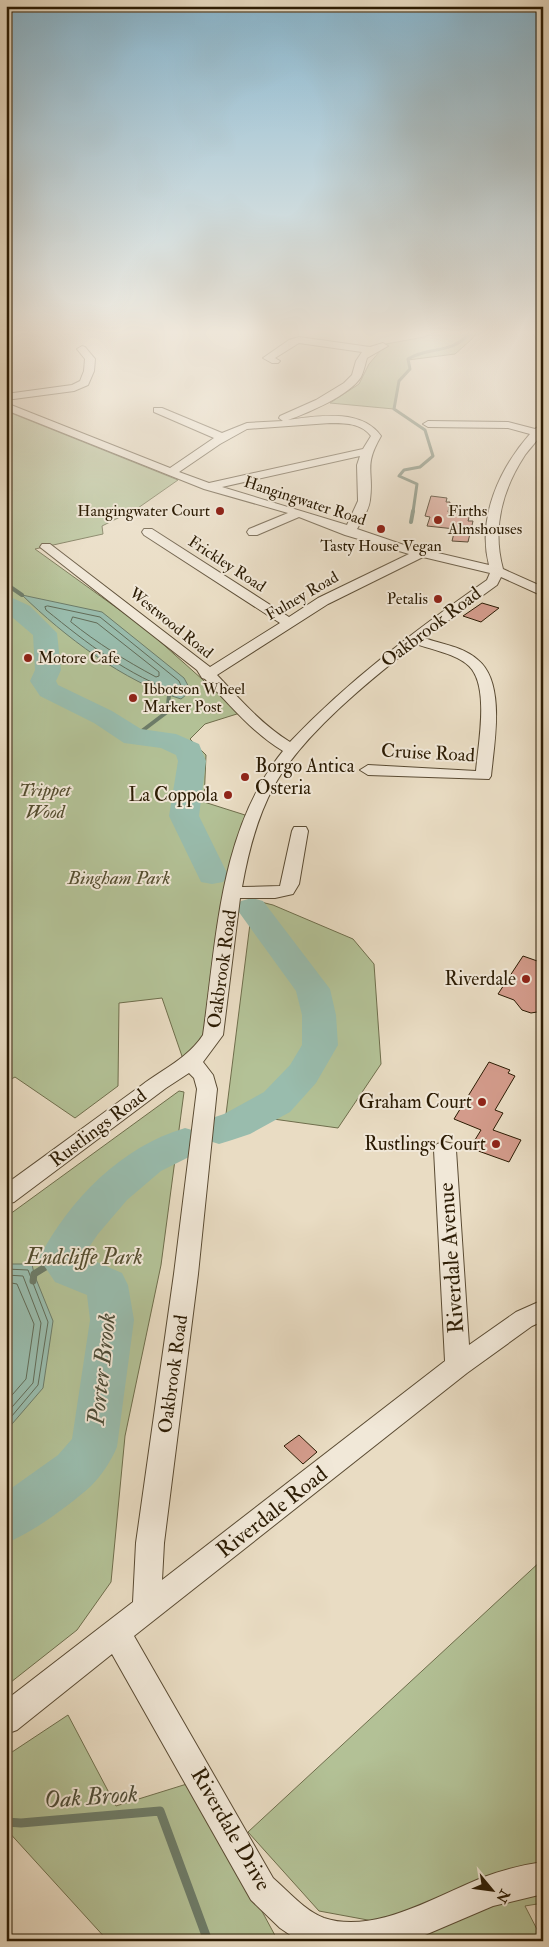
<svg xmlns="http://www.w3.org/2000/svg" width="549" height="1947" font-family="'IM FELL Double Pica',serif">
<rect width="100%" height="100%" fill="#e9dcc3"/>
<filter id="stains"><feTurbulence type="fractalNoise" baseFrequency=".004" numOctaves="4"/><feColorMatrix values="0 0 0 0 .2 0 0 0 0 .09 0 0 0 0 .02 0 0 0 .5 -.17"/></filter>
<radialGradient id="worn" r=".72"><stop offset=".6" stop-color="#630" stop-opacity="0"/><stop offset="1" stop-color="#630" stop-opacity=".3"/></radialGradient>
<path fill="#b3c196" stroke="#6f6e4c" d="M 438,331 L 478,331 L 472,339 L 455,354 L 408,360 L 410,369 L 399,381 L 394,409 L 330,403 L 359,384 L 369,364 L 386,344 L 424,337 Z
M 6,411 L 178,480 L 138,508 L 102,526 L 103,534 L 35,549 L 146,629 L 240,713 L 205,724 L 190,739 L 206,755 L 204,802 L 245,815 L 208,1036 L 184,1062 L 162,998 L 119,1003 L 118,1086 L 75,1118 L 15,1077 L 6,1082 Z
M 253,900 L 273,905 L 353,939 L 374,964 L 381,1064 L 338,1128 L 266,1118 L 223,1138 Z
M 179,1091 L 184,1092 L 161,1265 L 125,1436 L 111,1582 L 77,1630 L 6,1686 L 6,1217 Z
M 543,1559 L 543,1903 L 525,1906 L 543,1941 L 387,1941 L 384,1923 L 319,1911 L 248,1832 Z
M 68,1715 L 116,1806 L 190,1783 L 229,1850 L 278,1941 L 108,1941 L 6,1829 L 6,1756 Z"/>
<path fill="#99bcad" stroke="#6d7c69" d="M 22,595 L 102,612 L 184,678 L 191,691 L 181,699 C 124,682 64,636 22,595 Z
M 6,1264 L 32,1264 L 34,1274 L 53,1321 L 43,1388 L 6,1431 Z"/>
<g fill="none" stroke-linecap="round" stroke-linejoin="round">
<path stroke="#626c58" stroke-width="1" d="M 48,606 L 100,617 L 179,681 L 183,690 L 179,693 C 128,676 87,643 46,610 L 45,607 Z
M 73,617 L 97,623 L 159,672 L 159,676 L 156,677 C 126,661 97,643 71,622 Z
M 6,1269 L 28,1270 L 48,1322 L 38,1385 L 6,1423
M 6,1275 L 23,1276 L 41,1323 L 33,1383 L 6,1414
M 6,1282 L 17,1284 L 34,1324 L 26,1379 L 6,1402"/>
<path stroke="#6d7c69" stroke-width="3" d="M 413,512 L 417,484 L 399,476 L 404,470 L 420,467 L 433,456 L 425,430 L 394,409 L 399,381 L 410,369 L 408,359 C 431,345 452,356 471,331"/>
<path stroke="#6d7c69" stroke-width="4" d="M 411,522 L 413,511
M 6,584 L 22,595
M 134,737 L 167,712 L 169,696"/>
<path stroke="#6d7c69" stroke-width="7" d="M 33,1281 L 34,1274 L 60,1258"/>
<path stroke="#6d7c69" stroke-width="9" d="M 6,1822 L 21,1823 L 160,1811 L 208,1941"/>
<path fill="#99bcad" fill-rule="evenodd" d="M 6,595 L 30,606 L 57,633 L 61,670 L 56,681 L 58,685 L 112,711 L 141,729 L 176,734 L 199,744 L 206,761 L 199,816 L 228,875 L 223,882 L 212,884 L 201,882 L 169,816 L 178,761 L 176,755 L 161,748 L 124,743 L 94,723 L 40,696 L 30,681 L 35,670 L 33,635 L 6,612 Z
M 252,898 L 263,901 L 330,989 L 336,1015 L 338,1045 L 316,1083 L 290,1112 L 250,1134 L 232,1140 L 219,1144 L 206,1140 L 200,1130 L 206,1120 L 224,1114 L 264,1092 L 290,1065 L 302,1045 L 302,1015 L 296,991 L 236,908 L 241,901 Z
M 185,1128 L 199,1132 L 204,1142 L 199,1152 L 161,1171 L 127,1200 L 98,1234 L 83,1256 L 122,1273 L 128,1285 L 134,1320 L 117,1447 C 111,1461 102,1475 91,1486 C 70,1505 32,1533 6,1543 L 6,1492 L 58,1455 L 72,1439 L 90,1320 L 87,1295 L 55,1282 L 39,1258 C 70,1199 121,1147 185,1128 Z"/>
</g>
<path fill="#d39b8b" stroke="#2b1b03" d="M 431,496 L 447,498 L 446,502 L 450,502 L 448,512 L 470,514 L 468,521 L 473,521 L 468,542 L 452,541 L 455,529 L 427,526 L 430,517 L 425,516 Z
M 482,603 L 499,608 L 481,622 L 463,616 Z
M 523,956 L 543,963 L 543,1011 L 531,1013 L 522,1010 L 514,1000 L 498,994 Z
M 489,1062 L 510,1070 L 508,1073 L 515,1076 L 495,1110 L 503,1113 L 493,1130 L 521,1140 L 509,1162 L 470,1148 L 481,1130 L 454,1119 Z
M 299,1435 L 317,1452 L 303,1464 L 284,1446 Z"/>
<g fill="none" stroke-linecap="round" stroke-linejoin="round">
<defs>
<path id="minor" d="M 532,331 L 542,331 L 543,346 L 540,345 Z
M 299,337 L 370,347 L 383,343 L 388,346 L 367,358 C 365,364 364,371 361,377 C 350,395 308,413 288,420 C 318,416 361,408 381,436 C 363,467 374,470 370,500 C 369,510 362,520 357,529 L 404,545 L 489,565 C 477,518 499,469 530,434 L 508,428 L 428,427 L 423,424 L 428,421 L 508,422 L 535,429 L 543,423 C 543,437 533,444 525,455 C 502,490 492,529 503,569 L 543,587 L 543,596 L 501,577 L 497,585 L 424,638 C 442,644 464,647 478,660 C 506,683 494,744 491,776 L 489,779 L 368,775 L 360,770 L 368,765 L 476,771 C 478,745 490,686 469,666 C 456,654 433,650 416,644 C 370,680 302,735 274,786 C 257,817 248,853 242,887 L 280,886 L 292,831 L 294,827 L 306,827 L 308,831 L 299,884 L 293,894 L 275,898 L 240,898 L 223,1035 L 203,1062 L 213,1075 L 217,1089 L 198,1274 L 164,1543 L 162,1580 L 445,1361 L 434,1150 L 437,1144 L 445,1142 L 453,1144 L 456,1150 L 469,1345 L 516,1312 L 543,1300 L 543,1321 L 532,1326 L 467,1373 L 134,1636 L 273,1878 C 288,1891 305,1911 324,1918 C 375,1935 438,1895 484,1877 C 503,1870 522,1865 543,1862 L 543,1894 L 493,1906 L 411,1941 L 299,1941 L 280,1928 L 251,1900 L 112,1654 L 17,1730 L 6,1734 L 6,1700 L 133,1602 L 136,1543 L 174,1274 L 197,1089 L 194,1078 L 189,1073 L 166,1088 L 14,1202 L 6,1204 L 6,1184 C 52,1151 96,1118 142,1085 C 163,1069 188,1058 203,1035 C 217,938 219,830 283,751 C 252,732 230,705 205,679 L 202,678 L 197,670 L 40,547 L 42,544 L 50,544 L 210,667 L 280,623 L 144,535 L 142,532 L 144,529 L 152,529 L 289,617 L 318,598 L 409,554 L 345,535 L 299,517 L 257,535 L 249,535 L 247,532 L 249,529 L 288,513 L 204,489 L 6,410 L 6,403 L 170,468 L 214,438 L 154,412 L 154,408 L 162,408 L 222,433 L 247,423 L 283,421 L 279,418 L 280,416 L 316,400 L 344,383 L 352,375 L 356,361 L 362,352 L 299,343 L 275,358 L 280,361 L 278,363 L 272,363 L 263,358 L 289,340 ZM 330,423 C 345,423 361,423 371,436 L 363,449 L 209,483 L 179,472 L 220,444 L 247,429 ZM 360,456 L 357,465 L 358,501 L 347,525 L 222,487 ZM 423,557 L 490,573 L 487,580 C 417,629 349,680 290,742 C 262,725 240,699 217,675 L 328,604 Z
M 82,346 L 85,347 L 95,359 L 94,371 L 88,385 L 74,391 L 6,400 L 6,394 L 72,385 L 80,381 L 84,371 L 85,359 L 77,349 Z"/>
</defs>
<use href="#minor" stroke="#5a4b33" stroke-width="2"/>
<use href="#minor" fill="#f1e8d8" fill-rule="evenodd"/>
</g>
<linearGradient id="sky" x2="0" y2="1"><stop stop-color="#88b7d0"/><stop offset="0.55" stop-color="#f5efe4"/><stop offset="1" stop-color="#f5efe4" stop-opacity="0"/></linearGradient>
<rect width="549" height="604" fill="url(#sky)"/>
<g fill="#8f2418" stroke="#f1e8d8" stroke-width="2">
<circle cx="220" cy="511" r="5"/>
<circle cx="438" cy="520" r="5"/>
<circle cx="381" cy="529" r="5"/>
<circle cx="438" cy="599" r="5"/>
<circle cx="28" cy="658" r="5"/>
<circle cx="133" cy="698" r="5"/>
<circle cx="245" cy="777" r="5"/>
<circle cx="228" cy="795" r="5"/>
<circle cx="526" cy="979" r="5"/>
<circle cx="482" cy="1102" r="5"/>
<circle cx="496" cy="1144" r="5"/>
</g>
<g text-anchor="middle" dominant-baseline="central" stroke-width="4" stroke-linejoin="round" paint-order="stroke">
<g font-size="16" fill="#2b1b03" stroke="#f1e8d8">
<text transform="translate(305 501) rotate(18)">Hangingwater Road</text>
<text transform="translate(227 564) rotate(33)">Frickley Road</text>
<text transform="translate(302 596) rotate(-30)">Fulney Road</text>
<text transform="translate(171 623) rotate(39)">Westwood Road</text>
</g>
<g font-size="16" fill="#2b1b03" stroke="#f1e8d8" text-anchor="start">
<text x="210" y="511" text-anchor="end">Hangingwater Court</text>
<text x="448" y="511">Firths<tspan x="448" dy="18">Almshouses</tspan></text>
<text x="381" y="546" text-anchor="middle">Tasty House Vegan</text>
<text x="428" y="599" text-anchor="end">Petalis</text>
<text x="38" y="658">Motore Cafe</text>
<text x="143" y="689">Ibbotson Wheel<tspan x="143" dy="18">Marker Post</tspan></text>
</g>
<g font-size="19" fill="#2b1b03" stroke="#f1e8d8">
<text transform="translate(431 627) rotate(-37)">Oakbrook Road</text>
<text transform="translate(428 753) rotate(3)">Cruise Road</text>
<text transform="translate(222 969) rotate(-82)">Oakbrook Road</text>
<text transform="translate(98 1128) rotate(-37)">Rustlings Road</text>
<text transform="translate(173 1374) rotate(-82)">Oakbrook Road</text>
</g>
<g font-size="19" fill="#2b1b03" stroke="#f1e8d8" text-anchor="end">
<text x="255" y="766" text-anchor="start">Borgo Antica<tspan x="255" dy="22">Osteria</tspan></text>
<text x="218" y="795">La Coppola</text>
<text x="516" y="979">Riverdale</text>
<text x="472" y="1102">Graham Court</text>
<text x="486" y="1144">Rustlings Court</text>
</g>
<g font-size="19" font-style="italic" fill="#544d2f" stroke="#f1e8d8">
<text x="45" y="790">Trippet<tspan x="45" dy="22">Wood</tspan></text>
<text x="119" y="878">Bingham Park</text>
</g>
<g font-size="22" font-style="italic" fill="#544d2f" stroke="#f1e8d8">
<text x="84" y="1257">Endcliffe Park</text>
</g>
<g font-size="22" fill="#2b1b03" stroke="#f1e8d8">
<text transform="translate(451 1258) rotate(-94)">Riverdale Avenue</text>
<text transform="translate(272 1512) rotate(-38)">Riverdale Road</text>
<text transform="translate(231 1829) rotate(60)">Riverdale Drive</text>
</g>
<g font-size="24" font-style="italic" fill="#4c4b36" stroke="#f1e8d8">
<text transform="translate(102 1369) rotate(-84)">Porter Brook</text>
<text transform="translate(91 1797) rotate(-4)">Oak Brook</text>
</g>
</g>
<rect width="549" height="1947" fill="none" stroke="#e9dcc3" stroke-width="25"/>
<rect x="8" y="8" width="534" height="1932" fill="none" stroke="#2b1b03" stroke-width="2.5"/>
<rect x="12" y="12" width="524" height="1922" fill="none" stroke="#2b1b03"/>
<g transform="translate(492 1890) rotate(119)" stroke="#f1e8d8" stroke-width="4" paint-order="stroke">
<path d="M0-4L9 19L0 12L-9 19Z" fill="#2b1b03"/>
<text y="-8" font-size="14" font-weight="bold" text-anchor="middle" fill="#2b1b03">N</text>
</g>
<rect width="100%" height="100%" filter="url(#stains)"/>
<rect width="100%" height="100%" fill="url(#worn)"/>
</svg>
